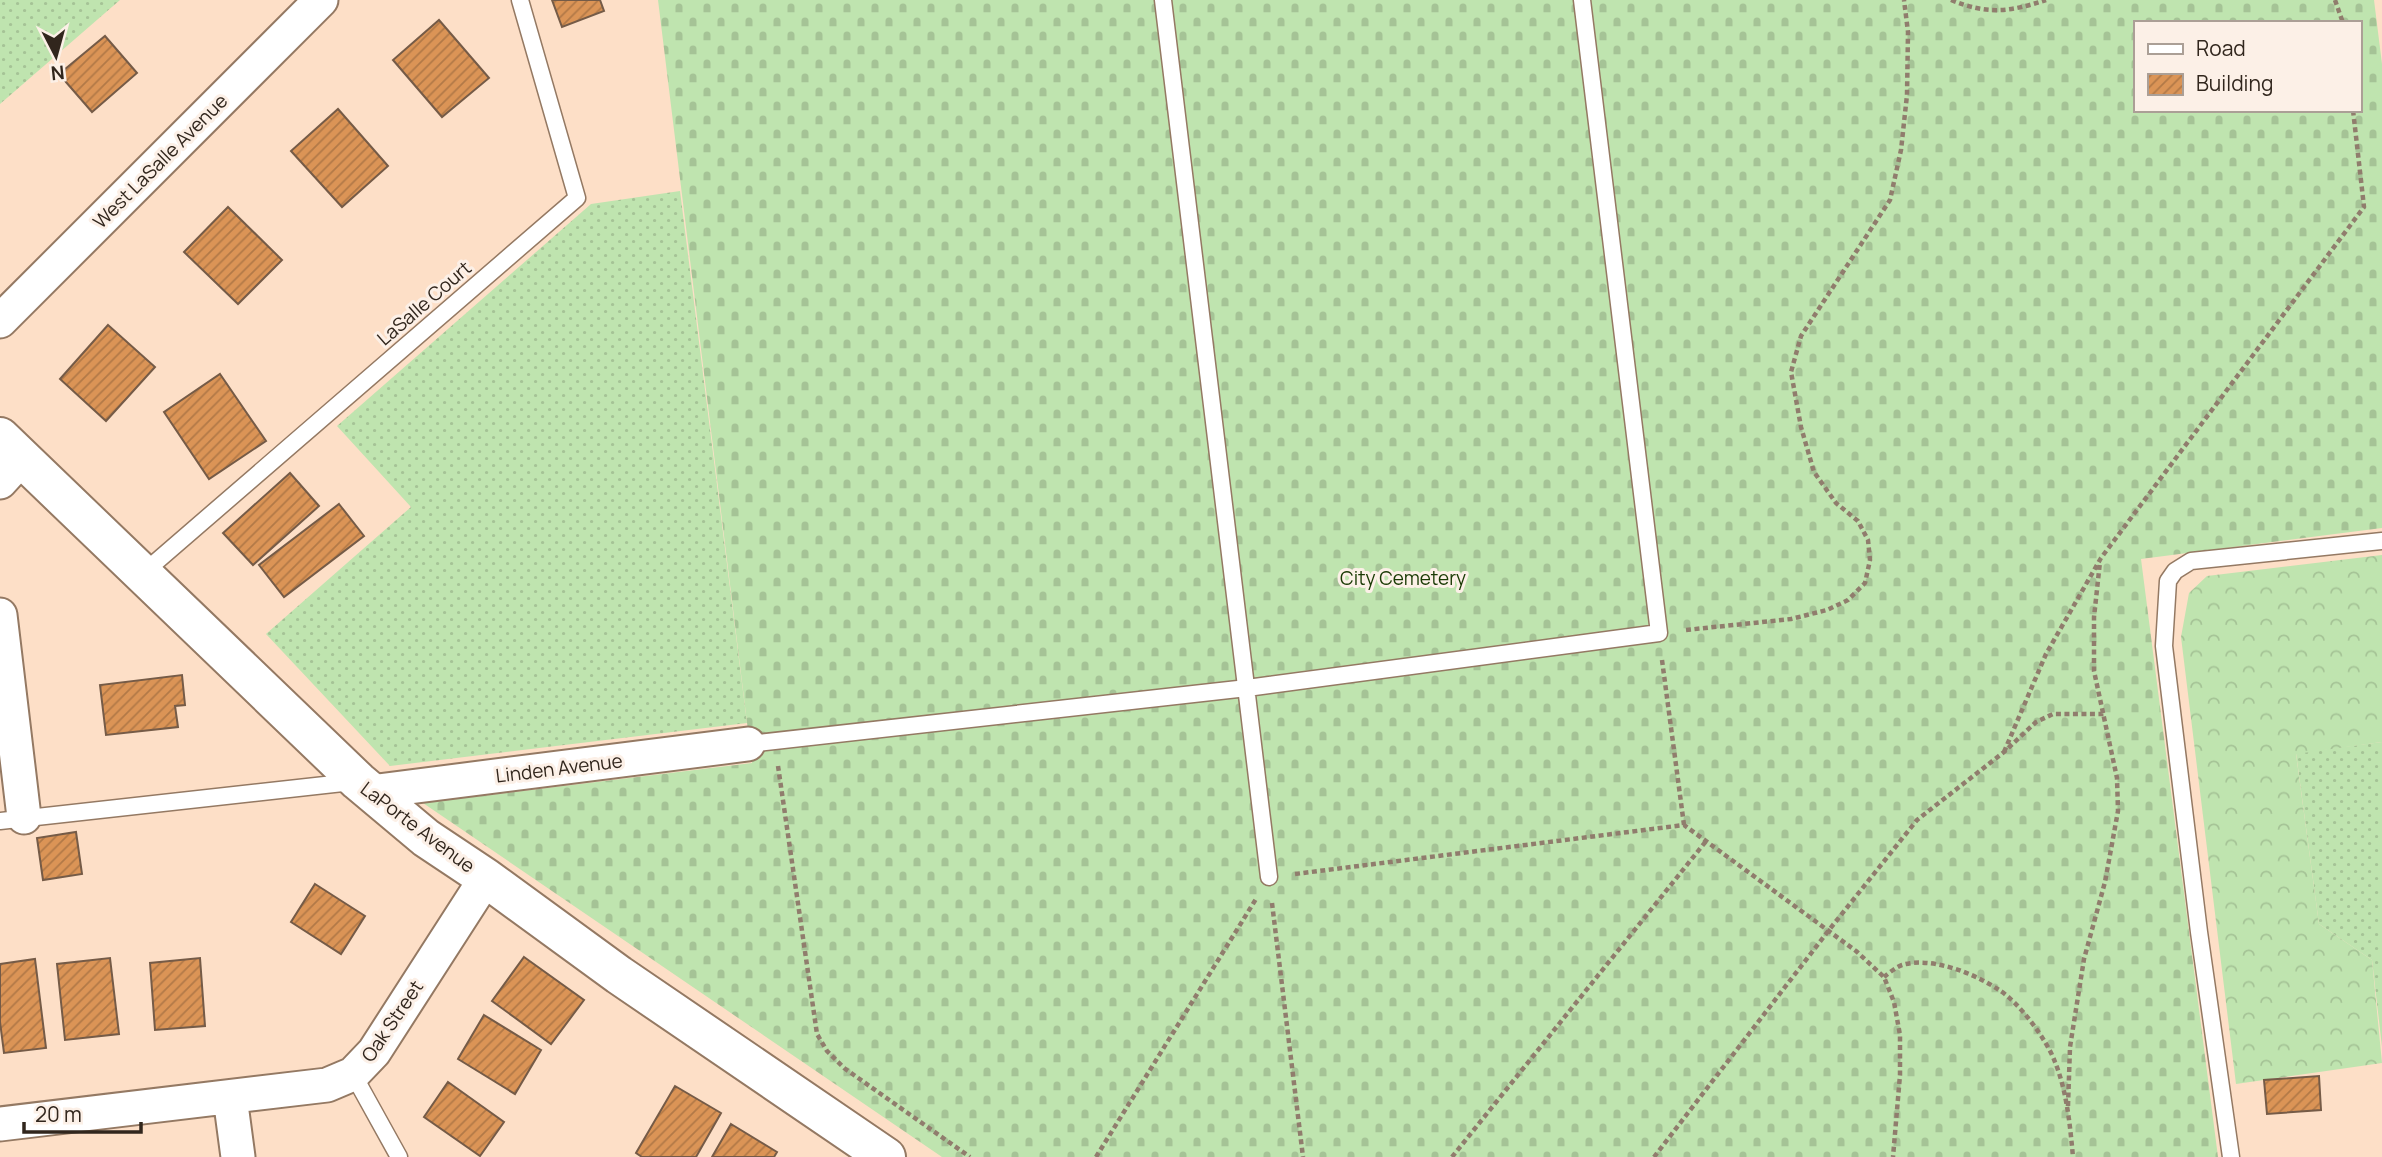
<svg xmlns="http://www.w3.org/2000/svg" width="2382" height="1157" font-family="Manrope,sans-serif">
<defs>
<pattern id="grass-dots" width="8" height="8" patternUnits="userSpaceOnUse" patternTransform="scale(1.75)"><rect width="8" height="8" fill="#bfe4af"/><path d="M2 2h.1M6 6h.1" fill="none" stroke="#a5c396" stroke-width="1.8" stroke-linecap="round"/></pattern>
<pattern id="forest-crowns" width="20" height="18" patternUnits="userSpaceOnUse" patternTransform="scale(1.75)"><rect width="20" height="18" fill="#bfe4af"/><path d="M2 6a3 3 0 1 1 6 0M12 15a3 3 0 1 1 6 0" fill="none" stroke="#a5c396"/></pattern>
<pattern id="cemetery-stones" width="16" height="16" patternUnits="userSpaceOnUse" patternTransform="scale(1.75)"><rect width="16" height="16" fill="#bfe4af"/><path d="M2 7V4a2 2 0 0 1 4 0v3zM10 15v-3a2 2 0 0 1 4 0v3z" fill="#a5c396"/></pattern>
<pattern id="building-hatch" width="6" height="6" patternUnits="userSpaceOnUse" patternTransform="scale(1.75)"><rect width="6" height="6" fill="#db9456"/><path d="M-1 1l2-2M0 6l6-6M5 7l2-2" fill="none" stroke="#b27947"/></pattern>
</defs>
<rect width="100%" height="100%" fill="#fddfc7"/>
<path fill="url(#grass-dots)" d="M 0,0 L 120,0 L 0,104 Z
M 680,191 L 747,723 L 390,766 L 266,634 L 411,507 L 337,426 L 591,204 Z
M 2382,742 L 2382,1047 L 2372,960 L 2319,924 L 2296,753 Z"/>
<path fill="url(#forest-crowns)" d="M 2382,555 L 2382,742 L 2296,754 L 2319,924 L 2372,960 L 2382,1063 L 2236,1084 L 2181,637 L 2189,593 L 2207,576 Z"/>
<path fill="url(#cemetery-stones)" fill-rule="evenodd" d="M 658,0 L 2374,0 L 2382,64 L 2382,528 L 2141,559 L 2218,1157 L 942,1157 L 423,803 L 752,763 ZM 2135,23 L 2359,23 L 2359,110 L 2135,110 Z"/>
<path fill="url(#building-hatch)" stroke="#755b47" stroke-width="2" d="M 552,0 L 600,0 L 604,11 L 562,27 Z
M 439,20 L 489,78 L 442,117 L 393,60 Z
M 105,36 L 137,73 L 92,112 L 59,74 Z
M 338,109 L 388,166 L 342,207 L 291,151 Z
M 228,207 L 282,260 L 238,304 L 184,252 Z
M 108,325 L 155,367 L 106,421 L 60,379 Z
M 220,374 L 266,441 L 209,479 L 164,412 Z
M 290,473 L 319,506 L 253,565 L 223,533 Z
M 339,504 L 364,536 L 284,597 L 259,565 Z
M 182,675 L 185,705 L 175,706 L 178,727 L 106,735 L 100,685 Z
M 76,832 L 82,874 L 43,880 L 37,838 Z
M 315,884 L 365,916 L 341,954 L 291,922 Z
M 524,957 L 584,1000 L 551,1044 L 492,1001 Z
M 110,958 L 119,1034 L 65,1040 L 57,964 Z
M 200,958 L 205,1026 L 155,1030 L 150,963 Z
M 35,959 L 46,1048 L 4,1053 L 0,1022 L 0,964 Z
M 484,1015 L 541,1050 L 515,1094 L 458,1059 Z
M 2319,1076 L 2321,1110 L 2267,1114 L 2264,1080 Z
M 448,1082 L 504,1122 L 480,1156 L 424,1117 Z
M 675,1086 L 721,1113 L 696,1157 L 642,1157 L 636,1153 Z
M 731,1124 L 777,1152 L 774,1157 L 712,1157 Z"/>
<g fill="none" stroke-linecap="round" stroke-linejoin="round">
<defs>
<path id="service" d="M 1163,0 L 1269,877
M 142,574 L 577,198 L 520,0
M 748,744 L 1247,688 L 1659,633 L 1582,0
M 0,821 L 352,782
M 353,1074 L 399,1157
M 2231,1157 L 2199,932 L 2164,646 L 2168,581 L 2175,571 L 2191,561 L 2382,541"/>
<path id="minor" d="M 0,321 L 321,0
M 0,482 L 21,459
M 0,615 L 24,817
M 370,792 L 748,744
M 230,1097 L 238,1157
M 0,1124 L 327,1085 L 353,1074 L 374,1052 L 486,878"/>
<path id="tertiary" d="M 0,437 L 358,781 L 426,838 L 486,878 L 619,975 L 886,1157"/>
</defs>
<use href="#service" stroke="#947963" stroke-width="19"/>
<use href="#minor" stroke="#947963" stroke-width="37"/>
<use href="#tertiary" stroke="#947963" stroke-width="42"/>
<path stroke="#907d6d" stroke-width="4.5" stroke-dasharray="5 3.5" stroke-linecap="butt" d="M 1951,0 C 1988,15 2009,12 2046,0
M 2335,0 L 2343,23
M 1686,630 L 1791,619 L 1827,610 L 1848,600 L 1865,583 L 1870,560 L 1868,540 L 1858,521 L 1836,503 L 1814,472 L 1801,427 L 1791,372 L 1801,336 L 1890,200 L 1901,150 L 1907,95 L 1908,32 L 1904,0
M 1662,660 L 1684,825
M 2004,752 L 2046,654 L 2101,558 L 2364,207 L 2353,110
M 778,766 L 817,1034 L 827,1051 L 844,1068 L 970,1157
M 1295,874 L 1684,825 L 1856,951 L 1884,977 L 1894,1002 L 1900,1035 L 1900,1075 L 1893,1157
M 1272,903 L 1303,1157
M 1884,977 C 1889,973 1896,967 1902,965 C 1931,956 1976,974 1999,990 C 2019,1002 2047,1040 2055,1062 C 2067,1092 2070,1125 2073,1157
M 2068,1106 L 2070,1047 L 2084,959 L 2105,882 L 2118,811 L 2117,778 L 2094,671 L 2094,617 L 2100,562
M 1096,1157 L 1256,899
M 1452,1157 L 1707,840
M 1654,1157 L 1829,930 L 1917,820 L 2004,752 L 2036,722 L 2053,714 L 2104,714"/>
<use href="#service" stroke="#fff" stroke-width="16"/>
<use href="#minor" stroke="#fff" stroke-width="33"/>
<use href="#tertiary" stroke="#fff" stroke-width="38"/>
</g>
<g text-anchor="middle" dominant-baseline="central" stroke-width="6" stroke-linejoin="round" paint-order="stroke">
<g font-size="19" fill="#31261d" stroke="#fcf0e7">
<text transform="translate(160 161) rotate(-45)">West LaSalle Avenue</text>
<text transform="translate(424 303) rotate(-41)">LaSalle Court</text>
<text transform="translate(559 768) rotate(-7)">Linden Avenue</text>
<text transform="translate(418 827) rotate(37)">LaPorte Avenue</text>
<text transform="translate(392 1021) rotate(-56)">Oak Street</text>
</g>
<g font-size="19" fill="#193a04" stroke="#fcf0e7">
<text x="1403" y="578">City Cemetery</text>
</g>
</g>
<rect x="2134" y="21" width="228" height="91" fill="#fcf0e7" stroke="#ab9f96" stroke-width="2"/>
<rect x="2148" y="44" width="35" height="10" fill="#ffffff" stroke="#ab9f96" stroke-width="2"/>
<text x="2196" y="56" font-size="21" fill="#31261d">Road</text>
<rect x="2148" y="74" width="35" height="21" fill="url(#building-hatch)" stroke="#ab9f96" stroke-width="2"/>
<text x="2196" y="91" font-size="21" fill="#31261d">Building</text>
<g transform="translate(56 56) rotate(174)" stroke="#fcf0e7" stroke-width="5" paint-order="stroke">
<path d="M0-5L12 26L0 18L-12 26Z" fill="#31261d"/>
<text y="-10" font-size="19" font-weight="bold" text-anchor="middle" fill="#31261d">N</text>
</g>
<path d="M24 1122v10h117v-10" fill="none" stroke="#31261d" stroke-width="3.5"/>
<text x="35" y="1122" font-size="21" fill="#31261d" stroke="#fcf0e7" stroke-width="5" paint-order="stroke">20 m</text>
</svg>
